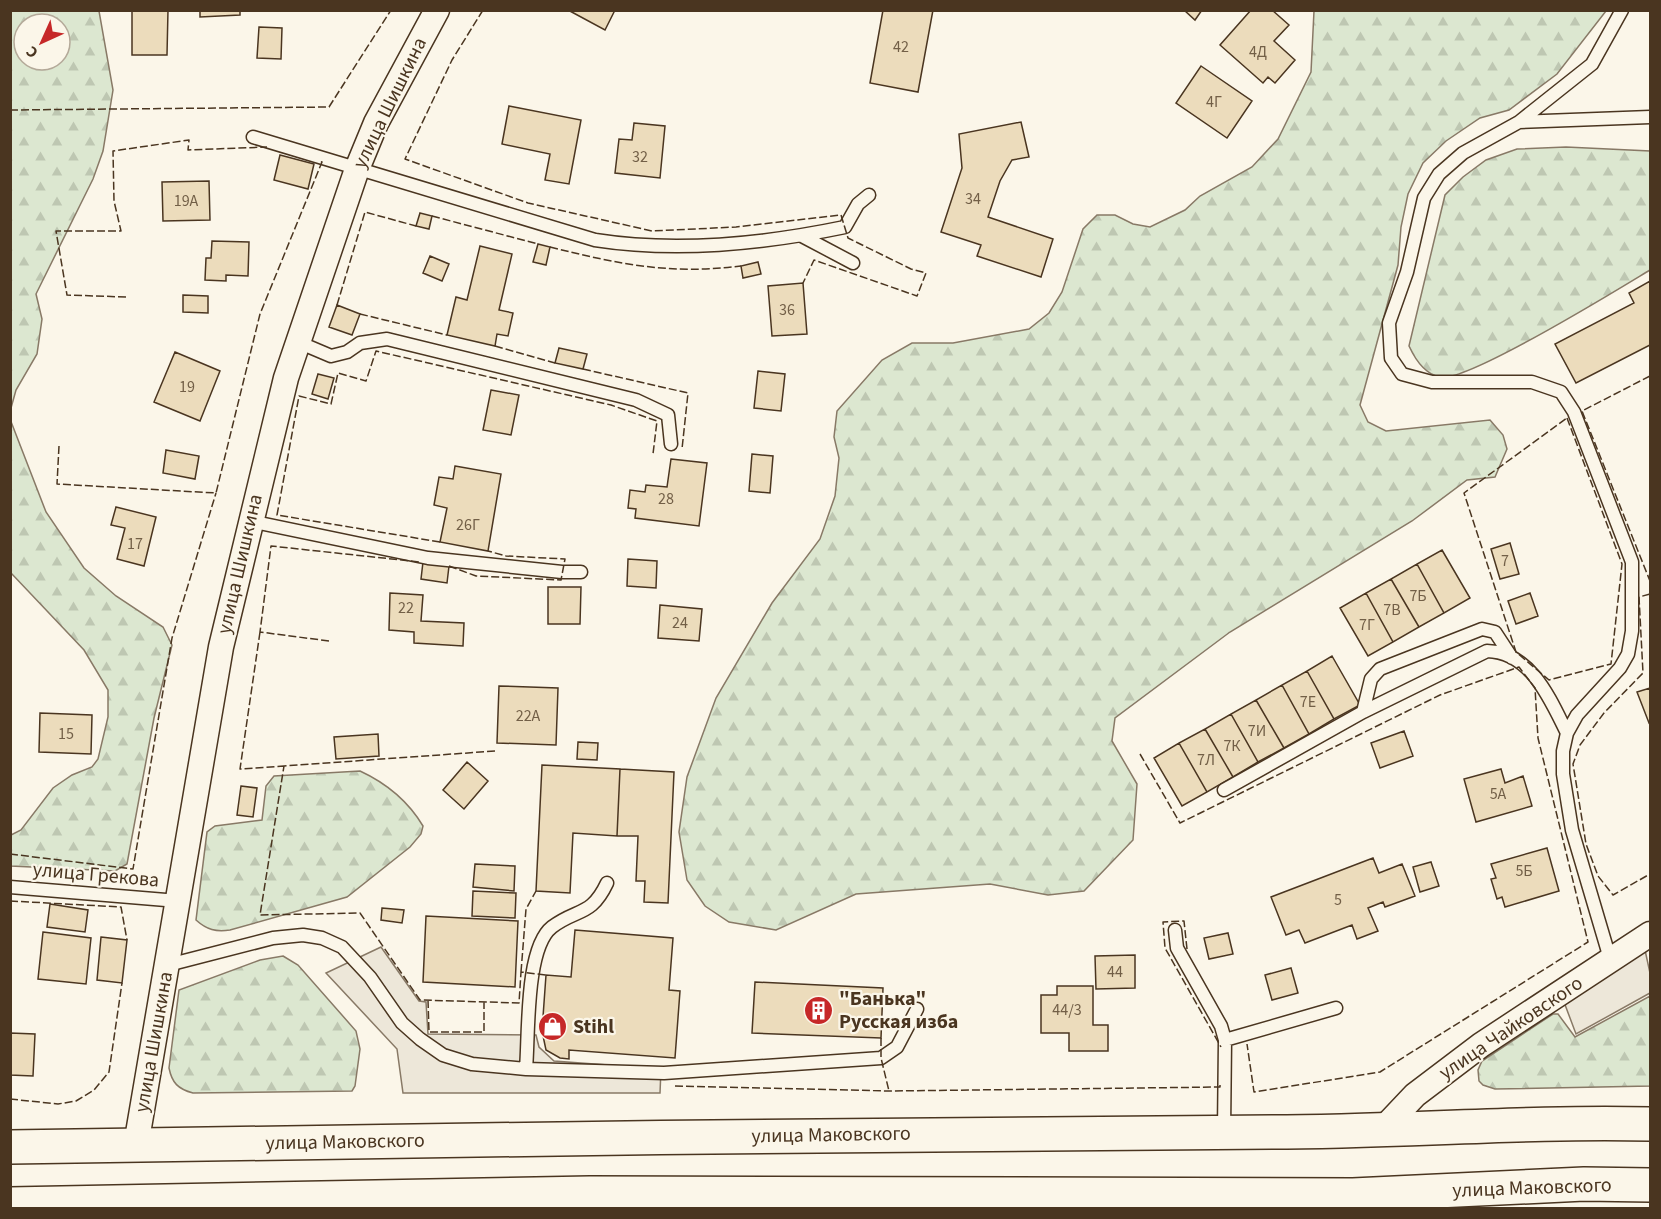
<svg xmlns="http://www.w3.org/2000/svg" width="1661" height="1219" font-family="'Source Sans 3',sans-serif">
<defs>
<pattern id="forest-firs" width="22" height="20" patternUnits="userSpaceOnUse" patternTransform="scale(1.5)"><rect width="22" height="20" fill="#dce7d0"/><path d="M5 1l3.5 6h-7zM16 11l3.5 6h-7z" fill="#bec7b2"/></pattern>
</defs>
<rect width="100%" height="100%" fill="#fbf6e9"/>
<path fill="url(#forest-firs)" stroke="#887966" stroke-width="1.5" fill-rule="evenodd" d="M 11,10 L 99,11 L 113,90 L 103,151 L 93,179 L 36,294 L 42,319 L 37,354 L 16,390 L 11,408 ZM 24,24 L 60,24 L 60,60 L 24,60 Z
M 1314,11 L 1606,11 L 1557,74 L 1509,110 L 1480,118 L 1446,141 L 1423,163 L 1408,194 L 1401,227 L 1398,265 L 1360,405 L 1368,422 L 1386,431 L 1490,420 L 1503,435 L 1507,449 L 1495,477 L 1467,480 L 1412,521 L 1230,632 L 1115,718 L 1112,741 L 1137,784 L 1133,840 L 1084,891 L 1048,895 L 990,884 L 856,894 L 776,930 L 729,922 L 705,906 L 687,880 L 679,832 L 687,777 L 716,698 L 772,603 L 820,539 L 835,496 L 839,458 L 834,437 L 837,411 L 882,360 L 912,343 L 953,343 L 1029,329 L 1049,313 L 1062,292 L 1083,229 L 1097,215 L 1115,215 L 1133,224 L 1150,227 L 1185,210 L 1200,196 L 1252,167 L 1278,139 L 1311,72 Z
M 1566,147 L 1650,151 L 1650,270 C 1620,288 1465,384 1440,377 C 1424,374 1415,359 1409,346 L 1445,195 L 1463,177 L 1486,160 L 1517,149 Z
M 10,419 L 46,512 L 84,568 L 116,596 L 163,627 L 172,645 L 154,718 L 127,864 L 115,871 L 11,866 L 11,835 L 21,830 L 53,788 L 72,775 L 92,767 L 98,759 L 108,717 L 108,690 L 84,650 L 11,573 Z
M 360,771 C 386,783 408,801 423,826 L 421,834 L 410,847 L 347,897 L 230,930 C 216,932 207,930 196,920 L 207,832 L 215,826 L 262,820 L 266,786 L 274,776 Z
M 283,956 L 298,965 L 356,1031 L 360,1049 L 355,1086 L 352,1091 L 193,1093 C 178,1089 172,1083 169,1068 L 179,990 L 260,960 Z
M 1650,996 L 1650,1086 L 1495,1089 L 1483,1085 L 1479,1081 L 1478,1070 L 1482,1061 L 1553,1014 L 1558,1014 L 1575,1037 Z"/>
<path fill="#ede7d9" stroke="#887966" stroke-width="1.5" d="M 381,947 L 419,1001 L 426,1002 L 428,1034 L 536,1035 L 539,1047 L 554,1061 L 661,1069 L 660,1093 L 403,1093 L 397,1049 L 326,973 Z
M 1645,950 L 1650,973 L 1650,993 L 1576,1034 L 1564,1002 Z"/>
<path fill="#ecdcbc" stroke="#4a3520" stroke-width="1.5" d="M 132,10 L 168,10 L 167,55 L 132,55 Z
M 200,10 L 240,10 L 240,15 L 200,17 Z
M 568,10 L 615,10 L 605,30 Z
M 883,10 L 933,10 L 918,92 L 870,83 Z
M 1184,10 L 1202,10 L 1195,20 Z
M 1251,10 L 1272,10 L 1289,25 L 1274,41 L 1295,60 L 1275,83 L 1268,77 L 1263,83 L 1220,45 Z
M 259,27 L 282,28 L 281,59 L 257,58 Z
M 1201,66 L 1252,101 L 1227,138 L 1176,103 Z
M 509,106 L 581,120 L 569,184 L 545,180 L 550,154 L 502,144 Z
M 1021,122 L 1029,157 L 1012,160 L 1000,181 L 988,217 L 1053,239 L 1041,277 L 977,256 L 981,245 L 941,232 L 962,168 L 959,134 Z
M 634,123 L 665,126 L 660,178 L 615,173 L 619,139 L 632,140 Z
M 280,155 L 314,164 L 308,189 L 274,180 Z
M 209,181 L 210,220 L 163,221 L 162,182 Z
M 420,213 L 432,216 L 429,229 L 416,226 Z
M 212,241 L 249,242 L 248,276 L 226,275 L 226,281 L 205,280 L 206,258 L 211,258 Z
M 538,244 L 550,247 L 546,265 L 533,262 Z
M 480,246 L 512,254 L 499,310 L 513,313 L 508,336 L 497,334 L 495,346 L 447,335 L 456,297 L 467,300 Z
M 430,256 L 449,264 L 442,281 L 423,273 Z
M 758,262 L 761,274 L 743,278 L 741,266 Z
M 1650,281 L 1650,345 L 1576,383 L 1555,344 L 1634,303 L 1629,293 Z
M 803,283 L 807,334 L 772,336 L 768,286 Z
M 183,295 L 208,296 L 208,313 L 183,312 Z
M 337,305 L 360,314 L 352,335 L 329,327 Z
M 559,348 L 587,354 L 583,369 L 555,363 Z
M 175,352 L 220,371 L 200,421 L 154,402 Z
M 758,371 L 785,374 L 781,411 L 754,408 Z
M 318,374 L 334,378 L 328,399 L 312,394 Z
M 491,390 L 519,395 L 511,435 L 483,430 Z
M 166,450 L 199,456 L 195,479 L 163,473 Z
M 752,454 L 773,456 L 770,493 L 749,491 Z
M 671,459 L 707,463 L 699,526 L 635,518 L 636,509 L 628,508 L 630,490 L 645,492 L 646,485 L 667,487 Z
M 455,466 L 501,474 L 488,551 L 440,542 L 447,508 L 434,505 L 439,477 L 453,479 Z
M 116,507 L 156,517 L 144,566 L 117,559 L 125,528 L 111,525 Z
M 1510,543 L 1519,574 L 1500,579 L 1491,549 Z
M 1442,550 L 1470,598 L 1444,613 L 1417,564 Z
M 628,559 L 657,561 L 656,588 L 627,586 Z
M 423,562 L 449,566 L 447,583 L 421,579 Z
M 1417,564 L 1444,613 L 1419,627 L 1391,579 Z
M 1391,579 L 1419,627 L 1393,642 L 1366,593 Z
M 548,587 L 581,587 L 580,624 L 548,624 Z
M 390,593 L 423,595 L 421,621 L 464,623 L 463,646 L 414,643 L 414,632 L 389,630 Z
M 1366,593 L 1393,642 L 1368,656 L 1340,608 Z
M 1530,593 L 1538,616 L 1516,624 L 1508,601 Z
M 660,605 L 702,609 L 699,641 L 658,638 Z
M 1332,656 L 1360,705 L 1334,719 L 1307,671 Z
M 1307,671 L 1334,719 L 1309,734 L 1282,685 Z
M 1282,685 L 1309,734 L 1284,748 L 1256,700 Z
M 499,686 L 558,688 L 556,745 L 497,743 Z
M 1650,688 L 1650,722 L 1649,723 L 1637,692 Z
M 1256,700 L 1284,748 L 1258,762 L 1231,714 Z
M 40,713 L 92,715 L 91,754 L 39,752 Z
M 1231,714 L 1258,762 L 1233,777 L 1205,729 Z
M 1205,729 L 1233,777 L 1207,792 L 1179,743 Z
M 1404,731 L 1413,756 L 1380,768 L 1371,743 Z
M 378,734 L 379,756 L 336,759 L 334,737 Z
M 578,742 L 598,743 L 597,760 L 577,759 Z
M 1179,743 L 1207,792 L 1182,806 L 1154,758 Z
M 467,762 L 488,781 L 464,809 L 443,790 Z
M 542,765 L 620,769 L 617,836 L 573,833 L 570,893 L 536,891 Z
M 620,769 L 674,772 L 668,903 L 644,902 L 645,881 L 636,881 L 638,836 L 617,836 Z
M 1501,769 L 1505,783 L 1523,776 L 1532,806 L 1476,822 L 1464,779 Z
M 241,786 L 257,788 L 253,817 L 237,815 Z
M 1547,848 L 1559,891 L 1505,907 L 1502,897 L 1497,899 L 1491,879 L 1496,878 L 1491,864 Z
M 1373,858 L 1379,873 L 1402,864 L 1415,896 L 1385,907 L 1383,902 L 1368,908 L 1378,931 L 1357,939 L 1352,925 L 1305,943 L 1299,930 L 1286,935 L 1271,897 Z
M 1431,862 L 1439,886 L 1420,892 L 1413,867 Z
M 475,864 L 515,866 L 514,891 L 473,887 Z
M 473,891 L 516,893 L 515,918 L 472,916 Z
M 50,904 L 88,910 L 85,932 L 47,927 Z
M 382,908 L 404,910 L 402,923 L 381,920 Z
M 426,916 L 518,921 L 515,987 L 423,982 Z
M 575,930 L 673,938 L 669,990 L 680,991 L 675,1058 L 569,1050 L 569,1059 L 560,1058 L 546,1050 L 542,1031 L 546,975 L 571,977 Z
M 43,932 L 91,938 L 86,984 L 38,979 Z
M 1228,933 L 1233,954 L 1209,959 L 1204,938 Z
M 101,937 L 127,940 L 122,983 L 97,980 Z
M 1135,955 L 1135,988 L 1096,989 L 1095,956 Z
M 1291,968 L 1298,993 L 1272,1000 L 1265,975 Z
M 755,982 L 883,988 L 881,1038 L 752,1033 Z
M 1057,986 L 1093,986 L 1093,1025 L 1108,1025 L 1108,1051 L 1069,1051 L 1069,1033 L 1041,1033 L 1041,995 L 1057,995 Z
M 10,1033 L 35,1034 L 33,1076 L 10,1075 Z"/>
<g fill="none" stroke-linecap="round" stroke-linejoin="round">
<defs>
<path id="lane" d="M 1519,122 L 1592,64 L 1622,10
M 253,137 L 595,240 C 678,253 763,244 845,227 L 858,204 L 869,195
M 802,236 L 853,263
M 298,342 L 331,356 L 347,352 L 360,343 L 387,339 L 636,400 L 668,415 L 671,444
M 250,521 L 428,558 L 562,572 L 581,572
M 1363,712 L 1371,679 L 1380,669 L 1482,629 L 1495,632 L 1512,658
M 1224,790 L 1363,712 L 1487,651 C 1531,652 1550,699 1567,733
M 10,887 L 178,901
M 1175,930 L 1177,948 L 1221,1026 L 1225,1040 L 1224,1131
M 1611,962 L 1572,830 L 1563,774 L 1563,751 L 1567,733 L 1577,715 L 1620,668 L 1628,654 L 1632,631 L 1632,562 L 1574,412 L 1561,392 L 1532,382 L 1432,382 L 1402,374 L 1391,358 L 1389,323 L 1407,272 L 1424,198 L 1439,174 L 1463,153 L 1519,122 L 1650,117
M 168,965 L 273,938 L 303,935 L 322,938 L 342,947 L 370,977 L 402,1023 L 420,1039 L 443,1055 L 472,1064 L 526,1069 L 664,1073 L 881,1058 L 897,1047 L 917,1009
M 1225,1040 L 1336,1008
M 526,1069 C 529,1035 525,948 552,927 C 577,908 591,917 607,883"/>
<path id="street" d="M 1380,1132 L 1415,1095 L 1481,1045 L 1650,934
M 136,1145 L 221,647 L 286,378 L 357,169 L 376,123 L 437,10"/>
<path id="highway" d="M 10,1147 C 431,1140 851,1134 1272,1132 C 1398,1132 1524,1121 1650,1124
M 10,1204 L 590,1193 L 1353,1195 L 1584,1184 L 1650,1185"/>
</defs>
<use href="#lane" stroke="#4a3520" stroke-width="15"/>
<use href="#street" stroke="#4a3520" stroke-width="27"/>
<use href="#highway" stroke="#4a3520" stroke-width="36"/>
<use href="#lane" stroke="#fbf6e9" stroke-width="12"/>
<use href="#street" stroke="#fbf6e9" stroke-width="24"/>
<use href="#highway" stroke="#fbf6e9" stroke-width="33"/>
<path stroke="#4a3520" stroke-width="1.5" stroke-dasharray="8 3" stroke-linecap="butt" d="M 483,10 L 452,60 L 405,159 L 528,203 L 652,231 L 736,227 L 841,215 L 848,238 L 911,269 L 926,273 L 917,296 L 814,260 L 803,283
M 10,110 L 329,107 L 391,10
M 432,216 L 538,244
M 550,247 C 618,264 670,275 741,266
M 126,297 L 67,295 L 56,231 L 121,231 L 114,201 L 113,151 L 189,140 L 188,150 L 267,147
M 337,305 L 365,212 L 416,226
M 360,314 L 447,335
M 495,346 L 555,363
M 583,369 L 688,393 L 682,449
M 1650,376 L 1582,411 L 1650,581
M 1567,418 L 1622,564 L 1611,664 L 1549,680 L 1516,652 L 1464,493 Z
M 59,446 L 57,484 L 216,493 L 260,314 L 322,162 L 319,161
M 440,542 L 277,515 L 299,396 L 331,404 L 338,373 L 366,381 L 376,351 L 611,405 L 657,421 L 653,454
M 449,566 L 476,576 L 561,580 L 565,559 L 506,556 L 488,551
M 1650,594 L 1639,597 L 1643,673 L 1604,713 L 1580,745 L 1573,764 L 1586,844 L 1598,876 L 1613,895 L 1650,874
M 260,632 L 240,769 L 284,766
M 329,641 L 260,632 L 271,546 L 420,562
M 495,751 L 284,766 L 260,915 L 360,913 L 420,1000 L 519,1003 L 521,972 L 546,975
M 1140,754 L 1180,823 L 1440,695 L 1519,667 L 1535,688 L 1538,738 L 1588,942 L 1380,1072 L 1254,1092 L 1247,1044
M 10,854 L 133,869 L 172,638 L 216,493
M 10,901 L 121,907 L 127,940
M 1187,949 L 1184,921 L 1163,922 L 1165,948 L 1221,1047
M 521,972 L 526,909 L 536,891
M 428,1000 L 429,1032 L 484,1032 L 484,1002
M 881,1038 L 881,1058 L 889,1091
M 675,1086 L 889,1091 L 1220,1087 L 1220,1083
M 10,1099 L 58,1104 L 76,1101 L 94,1090 L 109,1072 L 122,983"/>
</g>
<defs>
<symbol id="building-disc" viewBox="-11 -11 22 22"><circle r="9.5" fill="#c62828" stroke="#fbf6e9"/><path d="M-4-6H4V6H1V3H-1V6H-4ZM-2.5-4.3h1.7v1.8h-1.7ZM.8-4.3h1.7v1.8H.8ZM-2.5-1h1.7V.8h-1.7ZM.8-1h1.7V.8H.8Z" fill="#fff"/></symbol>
<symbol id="shop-disc" viewBox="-11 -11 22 22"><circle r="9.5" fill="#c62828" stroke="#fbf6e9"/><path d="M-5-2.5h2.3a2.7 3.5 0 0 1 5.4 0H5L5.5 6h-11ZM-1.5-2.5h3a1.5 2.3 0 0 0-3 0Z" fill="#fff"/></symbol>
</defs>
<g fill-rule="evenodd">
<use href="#building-disc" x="802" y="994" width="33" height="33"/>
<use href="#shop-disc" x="536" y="1010" width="33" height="33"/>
</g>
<g text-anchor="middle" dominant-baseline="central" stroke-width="4.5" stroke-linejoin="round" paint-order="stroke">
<g font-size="16" fill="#725f47">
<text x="901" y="47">42</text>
<text x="1258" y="52">4Д</text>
<text x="1214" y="102">4Г</text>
<text x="640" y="157">32</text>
<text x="973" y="199">34</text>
<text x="186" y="201">19А</text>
<text x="787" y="310">36</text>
<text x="187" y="387">19</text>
<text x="666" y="499">28</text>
<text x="468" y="525">26Г</text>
<text x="135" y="544">17</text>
<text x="1505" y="561">7</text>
<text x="1418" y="596">7Б</text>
<text x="406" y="608">22</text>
<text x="1392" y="610">7В</text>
<text x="680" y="623">24</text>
<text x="1367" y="625">7Г</text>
<text x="1308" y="702">7Е</text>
<text x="528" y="716">22А</text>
<text x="1257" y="731">7И</text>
<text x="66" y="734">15</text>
<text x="1232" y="746">7К</text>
<text x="1206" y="760">7Л</text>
<text x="1498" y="794">5А</text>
<text x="1524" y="871">5Б</text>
<text x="1338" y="900">5</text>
<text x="1115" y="972">44</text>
<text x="1067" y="1010">44/3</text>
</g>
<g font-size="20" fill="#4a3520" stroke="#fbf6e9">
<text transform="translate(390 103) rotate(-64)">улица Шишкина</text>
<text transform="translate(240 564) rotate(-77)">улица Шишкина</text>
<text transform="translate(96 875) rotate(5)">улица Грекова</text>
<text transform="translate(1511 1028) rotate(-34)">улица Чайковского</text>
<text transform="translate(154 1042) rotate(-80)">улица Шишкина</text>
<text transform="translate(831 1135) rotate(-1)">улица Маковского</text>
<text transform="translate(345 1142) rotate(-1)">улица Маковского</text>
<text transform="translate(1532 1188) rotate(-2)">улица Маковского</text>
</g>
<g font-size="20" font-weight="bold" fill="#4a3520" stroke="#fbf6e9" text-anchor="start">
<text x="839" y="999">"Банька"<tspan x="839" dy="23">Русская изба</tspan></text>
<text x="573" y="1027">Stihl</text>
</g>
</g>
<rect width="1661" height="1219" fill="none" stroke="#4a3520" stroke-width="24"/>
<g transform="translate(42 42) rotate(225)"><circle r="28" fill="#fbf6e9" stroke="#b4a999" stroke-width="1.5"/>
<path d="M0-4.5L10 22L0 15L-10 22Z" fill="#c62828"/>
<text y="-9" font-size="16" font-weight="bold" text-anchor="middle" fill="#4a3520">С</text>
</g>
</svg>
